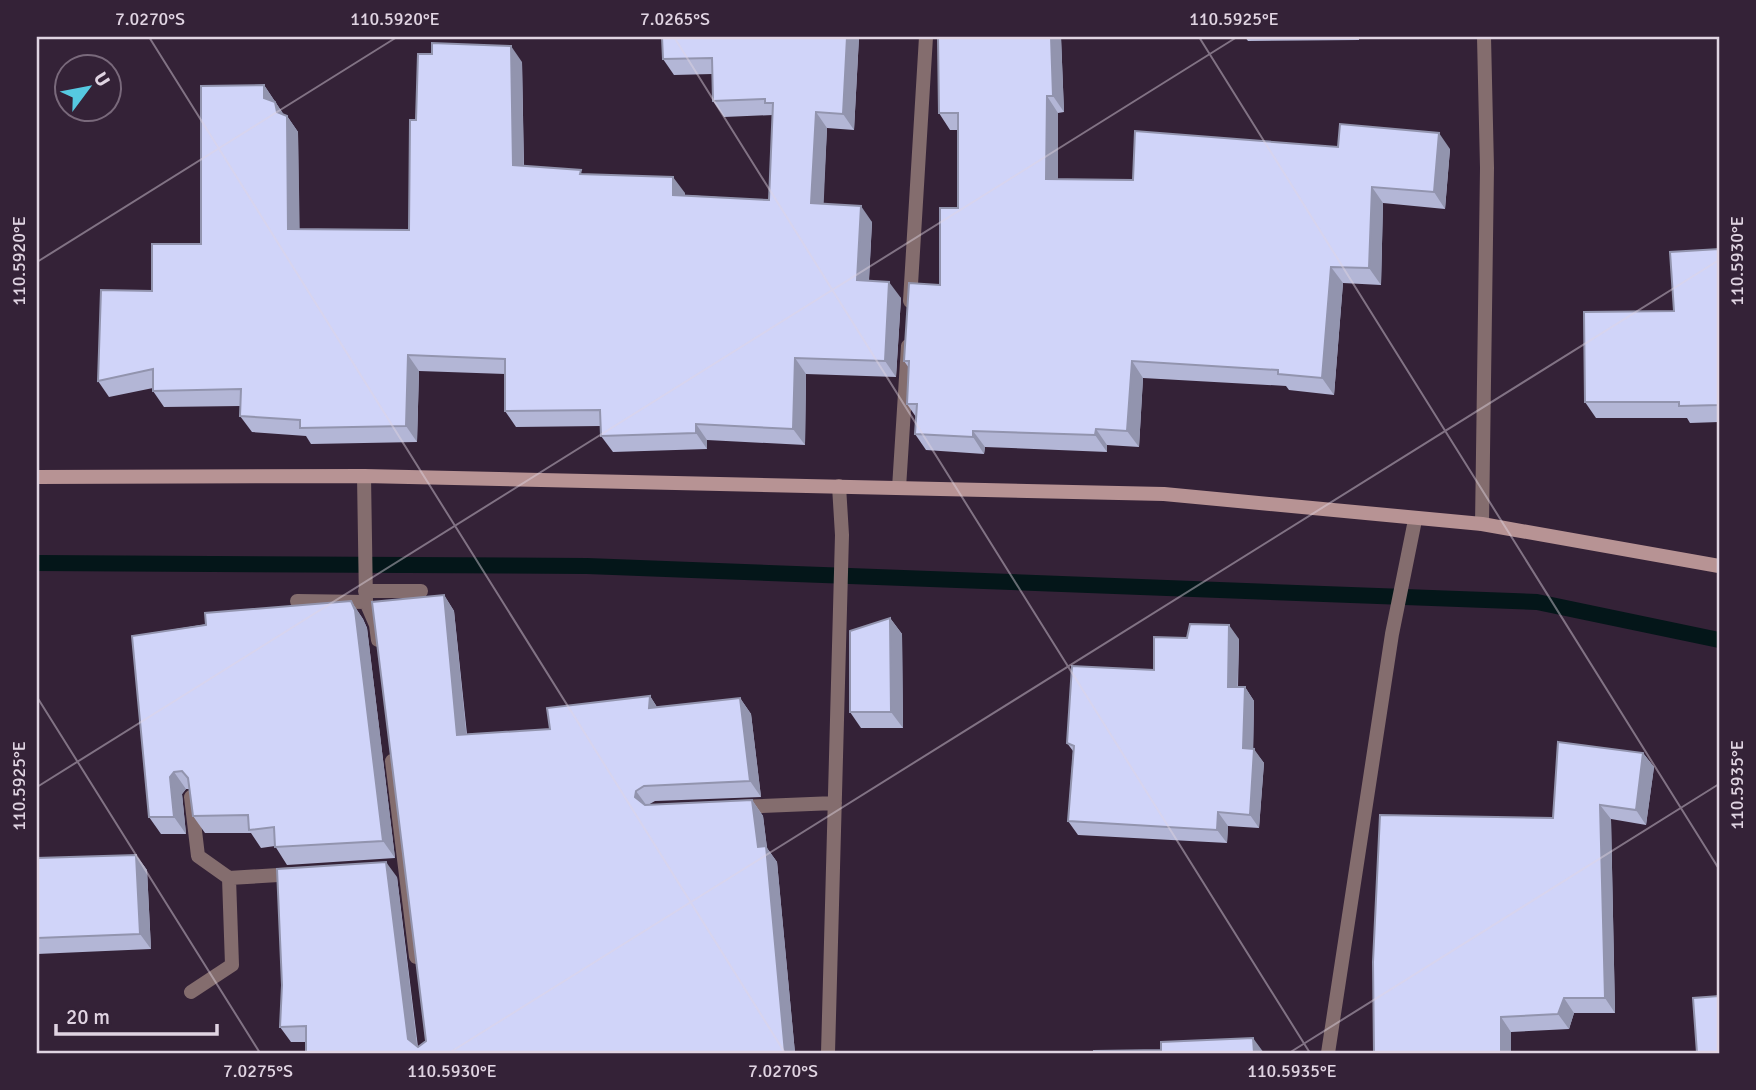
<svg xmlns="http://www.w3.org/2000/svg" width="1756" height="1090" font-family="Signika,sans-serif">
<rect width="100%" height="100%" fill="#342237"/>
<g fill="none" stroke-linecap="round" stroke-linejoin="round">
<path stroke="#041619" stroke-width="16" d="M 37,563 L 587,566 L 1537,602 L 1719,640"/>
<path stroke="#846d6e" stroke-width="14" d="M 910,301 L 926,37
M 364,476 L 366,602 L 376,625 L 378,640
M 899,488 L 908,346
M 1482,524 L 1487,168 L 1484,37
M 365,591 L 421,591
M 297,601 L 366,602
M 392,761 L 416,957
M 191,797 L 198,856 L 229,878 L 295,874
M 738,807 L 835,803
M 191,992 L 232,965 L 229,878
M 828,1053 L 842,535 L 839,486
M 1328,1053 L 1392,634 L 1415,520"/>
<path stroke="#b79394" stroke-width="14" d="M 37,477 L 364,476 L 1164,494 L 1482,524 L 1719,566"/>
</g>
<path fill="#b3b6d6" d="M 662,37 L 859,37 L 854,130 L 827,128 L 823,203 L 872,222 L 869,281 L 901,298 L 896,377 L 806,374 L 805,445 L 707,440 L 707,449 L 613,452 L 601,436 L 601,426 L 516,427 L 505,411 L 505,374 L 419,371 L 417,442 L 311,444 L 306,436 L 252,432 L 240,416 L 241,406 L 164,407 L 153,391 L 153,388 L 109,397 L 98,381 L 152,291 L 201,244 L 264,85 L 284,115 L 287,116 L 298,132 L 299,229 L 409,230 L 416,120 L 522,62 L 524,166 L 584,174 L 685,193 L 685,195 L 769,200 L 773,115 L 724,117 L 713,101 L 712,74 L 674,75 L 663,59 Z
M 938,37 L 1089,37 L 1061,37 L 1064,112 L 1058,113 L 1058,179 L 1133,180 L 1338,147 L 1450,149 L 1445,209 L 1383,203 L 1381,285 L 1343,283 L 1334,395 L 1289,390 L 1286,386 L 1143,378 L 1139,447 L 1107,445 L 1107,452 L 985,447 L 984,454 L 926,450 L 915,434 L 916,417 L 907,404 L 909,368 L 904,361 L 940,285 L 958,208 L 958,130 L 950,130 L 939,113 Z
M 1245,37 L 1359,37 L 1359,40 L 1248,41 Z
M 1719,249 L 1719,422 L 1690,423 L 1687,418 L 1596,418 L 1585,402 L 1674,311 Z
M 444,595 L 454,611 L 467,734 L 550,729 L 650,696 L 657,707 L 740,698 L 751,714 L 761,797 L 655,801 L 648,805 L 752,800 L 763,816 L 767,848 L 777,862 L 795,1053 L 306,1053 L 306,1042 L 291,1042 L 280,1027 L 397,877 L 418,1047 L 426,1041 Z
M 351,601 L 363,619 L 367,628 L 395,858 L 287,865 L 275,846 L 261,848 L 251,833 L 205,833 L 193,816 L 190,789 L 186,789 L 182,794 L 186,834 L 161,834 L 149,817 L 132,636 Z
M 890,618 L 902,634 L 903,728 L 861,728 L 850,712 Z
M 1239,639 L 1238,687 L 1245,687 L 1254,701 L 1253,749 L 1264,763 L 1259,828 L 1228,826 L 1227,843 L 1078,835 L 1068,821 L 1073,751 L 1067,743 L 1154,670 Z
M 1643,753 L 1654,767 L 1646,825 L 1611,819 L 1615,1013 L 1574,1013 L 1569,1029 L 1511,1032 L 1511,1053 L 1374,1053 L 1553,818 Z
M 136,855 L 147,870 L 151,949 L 37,954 L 37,858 Z"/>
<path fill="#9294ae" d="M 847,37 L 859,37 L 854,130 L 843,114 Z
M 1051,37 L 1061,37 L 1064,112 L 1053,96 Z
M 511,46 L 522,62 L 524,182 L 513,165 Z
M 264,85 L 286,118 L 287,116 L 298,132 L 300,245 L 288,229 L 264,98 Z
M 1047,96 L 1058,113 L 1058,195 L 1046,179 Z
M 816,112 L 827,128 L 823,219 L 811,203 Z
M 1439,133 L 1450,149 L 1445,209 L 1434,192 Z
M 673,177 L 685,193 L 684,211 L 673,195 Z
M 1372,187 L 1383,203 L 1381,285 L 1369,268 Z
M 861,206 L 872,222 L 868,296 L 857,280 Z
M 1331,267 L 1343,283 L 1334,395 L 1322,378 Z
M 889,282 L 901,298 L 896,377 L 885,361 Z
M 408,355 L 419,371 L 417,442 L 406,426 Z
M 795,358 L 806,374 L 805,445 L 793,429 Z
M 1132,361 L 1143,378 L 1139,447 L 1127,431 Z
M 696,424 L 707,440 L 707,449 L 696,433 Z
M 1096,429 L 1107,445 L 1107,452 L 1095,435 Z
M 973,431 L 985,447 L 984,454 L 973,437 Z
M 444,595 L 454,611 L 468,750 L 457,735 Z
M 351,601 L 363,619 L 367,628 L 395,858 L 383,841 Z
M 890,618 L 902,634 L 903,728 L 891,712 Z
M 1229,625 L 1239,639 L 1237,701 L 1228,687 Z
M 1245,687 L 1254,701 L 1253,762 L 1243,748 Z
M 650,696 L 660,712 L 649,708 Z
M 740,698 L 751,714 L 761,797 L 750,781 Z
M 1254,749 L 1264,763 L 1259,828 L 1250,815 Z
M 1643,753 L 1654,767 L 1646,825 L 1636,810 Z
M 174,772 L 186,789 L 182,794 L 186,834 L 174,817 L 170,777 Z
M 636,791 L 647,806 L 646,812 L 635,797 Z
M 752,800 L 763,816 L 767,848 L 777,862 L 795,1053 L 785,1053 Z
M 1600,805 L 1611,819 L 1615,1013 L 1605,998 Z
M 1218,812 L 1228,826 L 1227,843 L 1217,830 Z
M 136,855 L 147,870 L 151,949 L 140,934 Z
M 386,862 L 397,877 L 418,1053 L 408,1039 Z
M 1564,998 L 1574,1013 L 1569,1029 L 1558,1014 Z
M 1501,1017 L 1511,1032 L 1511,1053 L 1501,1053 Z
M 1253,1038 L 1264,1053 L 1254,1053 Z"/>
<path fill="#d0d4f9" stroke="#9294ae" stroke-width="2" d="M 662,37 L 847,37 L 843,114 L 816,112 L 811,203 L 861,206 L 857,280 L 889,282 L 885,361 L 795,358 L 793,429 L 696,424 L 696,433 L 601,436 L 600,410 L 505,411 L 505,359 L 408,355 L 406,426 L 300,428 L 300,420 L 240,416 L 241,389 L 153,391 L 153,369 L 98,381 L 101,290 L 152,291 L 152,244 L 201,244 L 201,86 L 264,85 L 264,98 L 275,102 L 277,112 L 287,116 L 288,229 L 409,230 L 410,120 L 416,120 L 418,54 L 432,54 L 432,43 L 511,46 L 513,165 L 581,170 L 580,174 L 673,177 L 673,195 L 769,200 L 773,103 L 765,103 L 765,99 L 713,101 L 712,58 L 663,59 Z
M 938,37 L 1051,37 L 1053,96 L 1047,96 L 1046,179 L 1133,180 L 1135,131 L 1338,147 L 1340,124 L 1439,133 L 1434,192 L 1372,187 L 1369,268 L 1331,267 L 1322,378 L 1278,374 L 1278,370 L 1132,361 L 1127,431 L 1096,429 L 1095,435 L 973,431 L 973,437 L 915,434 L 917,404 L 907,404 L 909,361 L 904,361 L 909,283 L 940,285 L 940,208 L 958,208 L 958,113 L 939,113 Z
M 1719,249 L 1719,405 L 1679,406 L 1679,402 L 1585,402 L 1584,312 L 1674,311 L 1670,252 Z
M 444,595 L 457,735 L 550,729 L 547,708 L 650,696 L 649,708 L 740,698 L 750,781 L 644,786 L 636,791 L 635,797 L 645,805 L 752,800 L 758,847 L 766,846 L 785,1053 L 306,1053 L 306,1026 L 280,1027 L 282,985 L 277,869 L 386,862 L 408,1039 L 418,1047 L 426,1041 L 372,602 Z
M 351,601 L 355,610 L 383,841 L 275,847 L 274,827 L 249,830 L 248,815 L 193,816 L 188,778 L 182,771 L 174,772 L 170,777 L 174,817 L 149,817 L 132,636 L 206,625 L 205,613 Z
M 890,618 L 891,712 L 850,712 L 850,631 Z
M 1190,624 L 1229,625 L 1228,687 L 1245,687 L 1243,748 L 1254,749 L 1250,815 L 1218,812 L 1217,830 L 1068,821 L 1074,746 L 1067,743 L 1072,666 L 1154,670 L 1154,637 L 1187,638 Z
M 1558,742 L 1643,753 L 1636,810 L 1600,805 L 1605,998 L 1564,998 L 1558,1014 L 1501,1017 L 1501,1053 L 1374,1053 L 1373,962 L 1380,815 L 1553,818 Z
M 136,855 L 140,934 L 37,938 L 37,858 Z
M 1719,996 L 1719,1053 L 1697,1053 L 1693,998 Z
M 1253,1038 L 1254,1053 L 1094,1053 L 1094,1051 L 1161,1050 L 1161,1042 Z"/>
<path fill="none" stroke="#e0d4e2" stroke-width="2" stroke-opacity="0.45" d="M 149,37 L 785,1053M 674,37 L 1310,1053M 1199,37 L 1719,869M 37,262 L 397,37M 37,697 L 260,1053M 37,787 L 1237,37M 449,1053 L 1719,260M 1289,1053 L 1719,784"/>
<rect width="1756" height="1090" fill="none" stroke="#342237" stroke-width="77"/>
<g transform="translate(88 88) rotate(58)"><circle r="33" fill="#342237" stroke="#79697b" stroke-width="2"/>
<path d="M0-5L12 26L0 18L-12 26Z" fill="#56c9e1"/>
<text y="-10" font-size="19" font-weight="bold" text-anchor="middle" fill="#e0d4e2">U</text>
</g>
<path d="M56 1024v10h161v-10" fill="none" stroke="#e0d4e2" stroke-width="3.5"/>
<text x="66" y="1024" font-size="21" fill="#e0d4e2" stroke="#342237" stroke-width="5" paint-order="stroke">20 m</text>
<rect x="38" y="38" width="1680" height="1014" fill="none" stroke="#e0d4e2" stroke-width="2.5"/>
<g font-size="18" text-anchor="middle" fill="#e0d4e2">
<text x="150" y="25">7.0270°S</text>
<text x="395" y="25">110.5920°E</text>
<text x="675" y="25">7.0265°S</text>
<text x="1234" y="25">110.5925°E</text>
<text transform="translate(1737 261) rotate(-90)" y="6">110.5930°E</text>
<text transform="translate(19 261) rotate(-90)" y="6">110.5920°E</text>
<text transform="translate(1737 785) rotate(-90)" y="6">110.5935°E</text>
<text transform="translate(19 786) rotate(-90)" y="6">110.5925°E</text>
<text x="258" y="1077">7.0275°S</text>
<text x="452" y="1077">110.5930°E</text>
<text x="783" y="1077">7.0270°S</text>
<text x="1292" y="1077">110.5935°E</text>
</g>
</svg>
